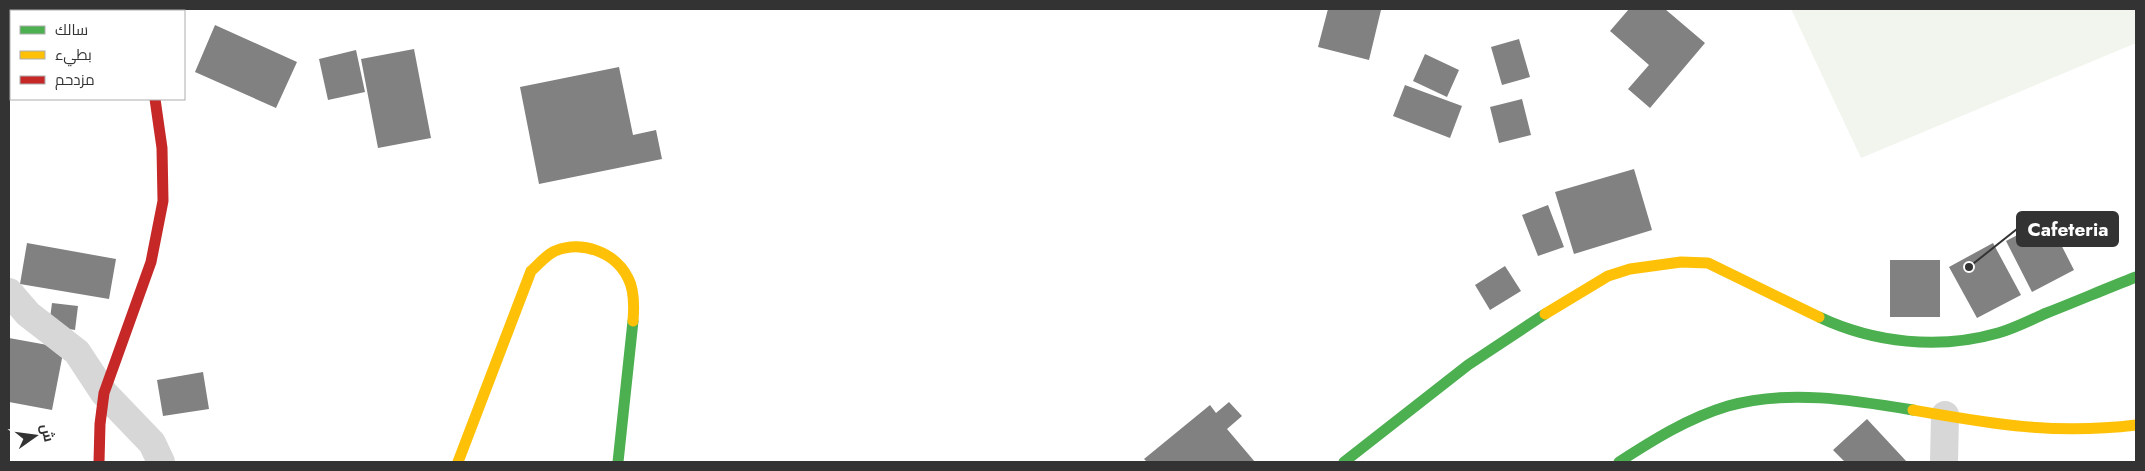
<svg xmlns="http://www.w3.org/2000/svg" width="2145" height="471" font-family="Jost,Cairo,sans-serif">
<rect width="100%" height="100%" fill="#fff"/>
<path fill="#f1f5ed" d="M 1791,9 L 2136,9 L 2136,43 L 1861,158 Z"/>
<path fill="#818181" d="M 1328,9 L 1381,10 L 1369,60 L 1318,47 Z
M 1629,9 L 1665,9 L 1705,43 L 1650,108 L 1628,89 L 1649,65 L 1610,31 Z
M 215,25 L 297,62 L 276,108 L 195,72 Z
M 1519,39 L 1530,77 L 1502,85 L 1491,47 Z
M 414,49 L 431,138 L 378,148 L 361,59 Z
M 356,50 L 365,92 L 328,100 L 319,59 Z
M 1425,54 L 1459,70 L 1447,97 L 1413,81 Z
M 619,67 L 633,135 L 656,130 L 662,159 L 539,184 L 520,87 Z
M 1405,85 L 1462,106 L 1450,138 L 1393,116 Z
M 1522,99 L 1531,135 L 1499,143 L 1490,107 Z
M 1634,169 L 1652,230 L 1574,254 L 1555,192 Z
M 1548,205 L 1564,247 L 1538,256 L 1522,215 Z
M 2048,219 L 2074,270 L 2032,292 L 2006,241 Z
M 27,243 L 116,259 L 109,299 L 20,284 Z
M 1993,243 L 2021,295 L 1977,318 L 1949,267 Z
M 1890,260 L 1940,260 L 1940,317 L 1890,317 Z
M 1505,266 L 1521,291 L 1490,310 L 1475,285 Z
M 52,303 L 78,306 L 75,330 L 49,326 Z
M 9,338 L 64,348 L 52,410 L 9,402 Z
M 203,372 L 209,409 L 163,416 L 157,380 Z
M 1229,402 L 1242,416 L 1227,429 L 1255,462 L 1147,462 L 1144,459 L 1210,405 L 1216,413 Z
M 1867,419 L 1907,462 L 1845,462 L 1833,450 Z"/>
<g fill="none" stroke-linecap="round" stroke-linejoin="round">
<path stroke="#d7d7d7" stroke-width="28" d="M 139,9 L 140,11
M 9,292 L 28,314 L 77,352 L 104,393 L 152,443 L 161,462
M 1944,462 L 1945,415"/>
<path stroke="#4caf50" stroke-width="11" d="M 1819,317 C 1874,343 1939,350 1998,333 C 2013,329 2029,321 2044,314 C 2075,302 2105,289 2136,277
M 618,462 L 633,321
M 1344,462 L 1468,365 L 1545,314
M 1619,462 C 1653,440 1688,418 1728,406 C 1787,389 1853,400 1913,410"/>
<path stroke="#ffc107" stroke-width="11" d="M 1545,314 L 1608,276 L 1630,269 L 1681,262 L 1708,263 L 1819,317
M 1913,410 C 1993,424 2054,435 2136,425
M 458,462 L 531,271 C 538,265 547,254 555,251 C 582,240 615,252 628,278 C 634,289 634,309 633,321"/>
<path stroke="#c62828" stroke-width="11" d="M 99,462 L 100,424 L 104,393 L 151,262 L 163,201 L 162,148 L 155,99"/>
</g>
<path fill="none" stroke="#333" stroke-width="2" d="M1969 267L2017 229"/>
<circle fill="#333" stroke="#fff" stroke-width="2" cx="1969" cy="267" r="5"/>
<rect fill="#333" stroke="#333" stroke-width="2" x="2017" y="212" width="101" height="34" rx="5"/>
<g font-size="19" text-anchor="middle" font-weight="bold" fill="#fff">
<text x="2068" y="236">Cafeteria</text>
</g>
<rect width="2145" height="471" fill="none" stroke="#333333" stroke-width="20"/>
<rect x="10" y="10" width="175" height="90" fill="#ffffff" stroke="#adadad"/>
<rect x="20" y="26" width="25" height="8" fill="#4caf50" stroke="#adadad"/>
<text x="55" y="35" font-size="15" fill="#333333">سالك</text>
<rect x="20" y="51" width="25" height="8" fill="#ffc107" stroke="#adadad"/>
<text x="55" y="60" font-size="15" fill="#333333">بطيء</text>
<rect x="20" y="76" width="25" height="8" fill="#c62828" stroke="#adadad"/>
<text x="55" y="85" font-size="15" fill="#333333">مزدحم</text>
<g transform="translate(35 436) rotate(76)" stroke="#ffffff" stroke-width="4" paint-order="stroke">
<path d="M0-4L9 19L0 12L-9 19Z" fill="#333333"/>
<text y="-8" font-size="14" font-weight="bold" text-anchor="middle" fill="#333333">ش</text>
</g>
</svg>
